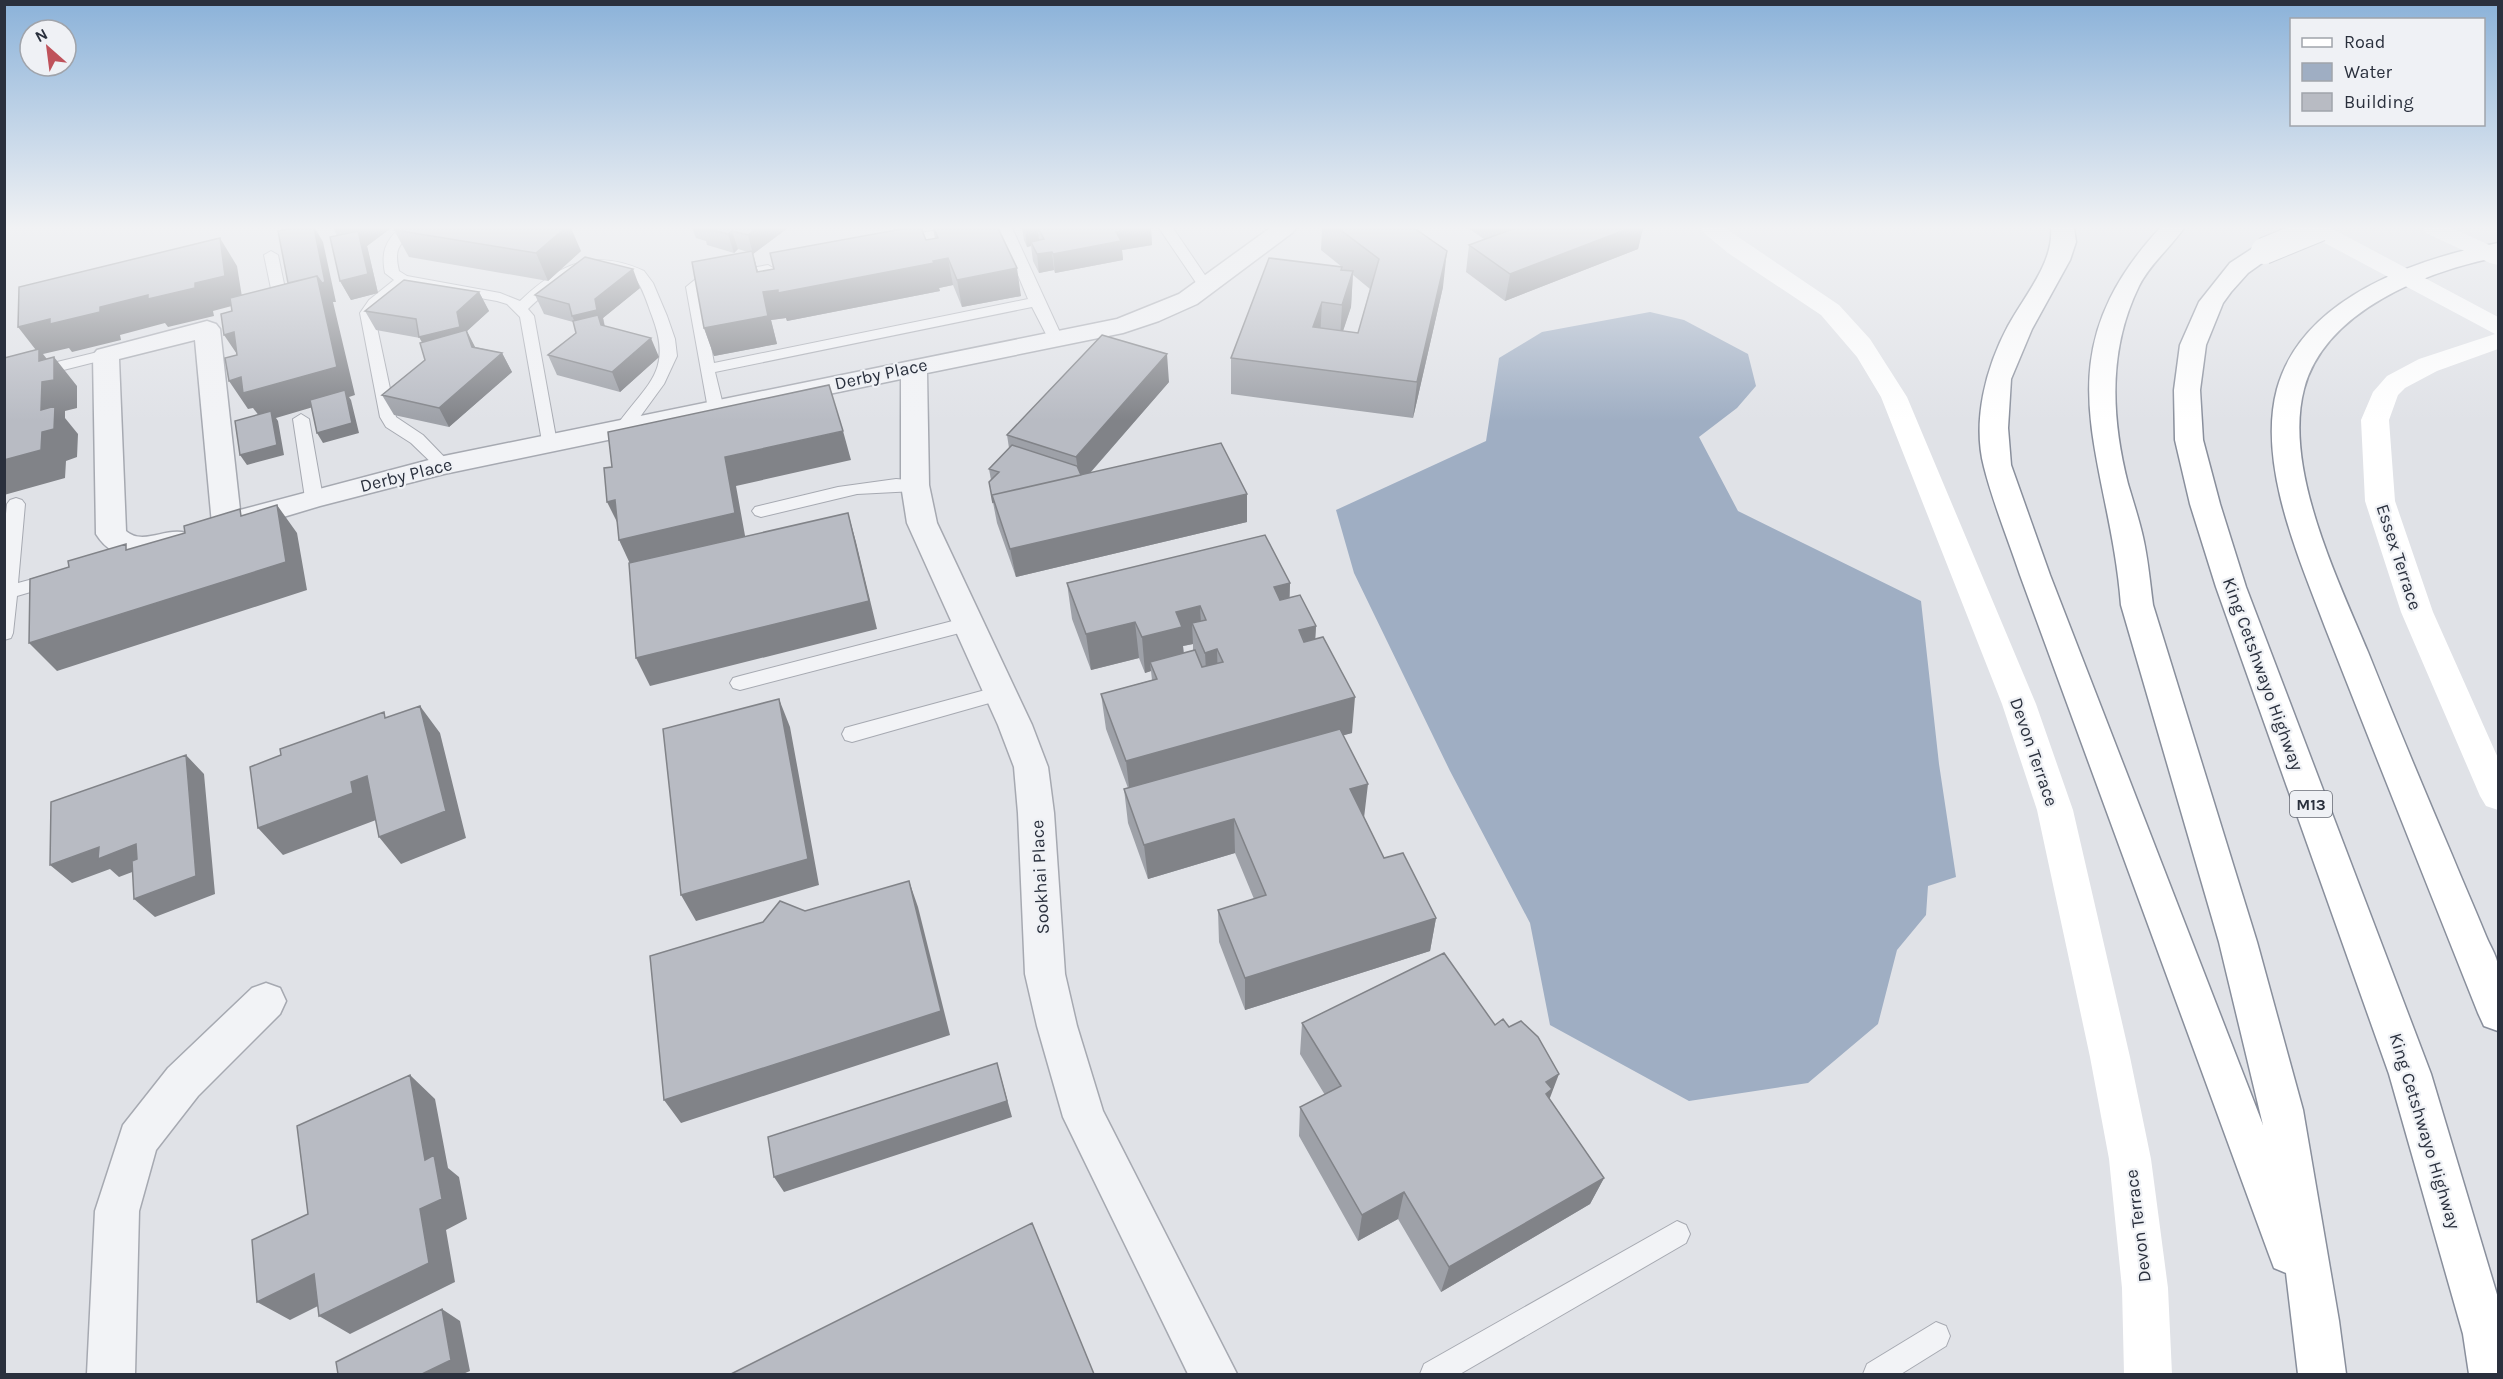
<svg xmlns="http://www.w3.org/2000/svg" width="2503" height="1379" font-family="Karla,sans-serif">
<rect width="100%" height="100%" fill="#e0e2e7"/>
<path fill="#9faec3" d="M 1650,312 L 1684,320 L 1748,354 L 1756,386 L 1737,408 L 1699,437 L 1738,511 L 1921,601 L 1939,764 L 1956,877 L 1928,886 L 1926,915 L 1897,950 L 1878,1024 L 1808,1083 L 1689,1101 L 1550,1025 L 1530,923 L 1450,771 L 1354,573 L 1336,510 L 1486,441 L 1499,358 L 1542,332 Z"/>
<g fill="none" stroke-linecap="round" stroke-linejoin="round">
<defs>
<path id="lane" d="M 400,228 L 415,228 C 401,245 393,246 399,271 L 407,276 L 500,293 L 520,301 C 558,265 593,247 644,271 L 653,283 L 667,316 L 675,339 L 677,356 L 664,384 L 629,432 L 617,432 L 615,428 C 645,384 674,374 652,316 C 647,303 643,287 634,277 C 588,256 561,278 528,309 L 534,316 L 557,443 L 555,447 L 543,447 L 520,317 L 507,304 L 497,301 L 406,285 L 379,306 L 374,313 L 396,417 L 423,435 L 452,465 L 450,469 L 438,469 L 411,443 L 386,427 L 380,417 L 360,313 L 369,300 L 394,280 L 385,273 C 381,253 385,241 400,228 Z
M 951,228 L 980,228 L 973,232 L 901,244 L 894,240 L 901,236 Z
M 995,228 L 1011,228 L 1013,230 L 1063,339 L 1060,342 L 1050,342 L 1032,307 L 715,372 L 724,409 L 716,414 L 708,409 L 686,287 L 697,278 L 768,265 L 775,269 L 773,272 L 706,285 L 700,288 L 714,363 L 1028,299 L 1000,232 Z
M 1159,228 L 1173,228 L 1213,287 L 1211,290 L 1201,290 Z
M 271,251 L 278,255 L 288,303 L 281,313 L 276,314 L 269,310 L 274,303 L 264,255 Z
M 106,350 L 114,355 L 111,358 L 4,385 L 4,375 Z
M 301,414 L 309,419 L 323,498 L 320,502 L 308,502 L 305,498 L 293,419 Z
M 896,479 L 921,481 L 923,485 L 921,489 L 915,491 L 857,494 L 761,517 L 755,515 L 752,511 L 755,507 L 838,487 Z
M 16,498 L 22,500 L 25,504 L 18,583 L 55,573 L 61,575 L 64,579 L 61,583 L 17,596 L 13,633 L 11,638 L 4,640 L 4,533 L 7,504 L 10,500 Z
M 968,617 L 975,619 L 977,624 L 975,629 L 740,690 L 733,688 L 730,683 L 733,678 L 740,676 Z
M 1000,686 L 1007,688 L 1010,693 L 1007,698 L 852,742 L 845,740 L 842,734 L 845,728 L 852,726 Z
M 1677,1221 L 1686,1225 L 1690,1234 L 1686,1243 L 1460,1374 L 1420,1374 L 1424,1364 Z
M 1936,1322 L 1946,1326 L 1950,1336 L 1946,1346 L 1901,1374 L 1863,1374 L 1867,1364 Z"/>
<path id="street" d="M 1270,228 L 1296,228 L 1292,233 L 1197,304 L 1159,321 L 1123,333 L 927,373 L 929,485 L 937,523 L 1032,725 L 1048,767 L 1054,813 L 1065,974 L 1077,1026 L 1103,1111 L 1237,1374 L 1188,1374 L 1063,1117 L 1037,1026 L 1025,974 L 1018,813 L 1014,767 L 998,725 L 907,523 L 901,485 L 901,379 L 444,474 L 320,506 L 227,534 L 217,531 L 212,524 L 195,340 L 119,359 L 126,531 C 143,546 166,527 186,533 L 190,540 L 186,547 C 154,557 117,568 96,534 L 93,355 L 97,350 L 207,321 L 216,324 L 220,329 L 240,510 L 444,456 L 1117,319 L 1179,294 Z
M 266,983 L 280,988 L 286,1001 L 280,1014 L 198,1096 L 156,1150 L 139,1211 L 135,1374 L 87,1374 L 95,1211 L 123,1125 L 168,1068 L 252,988 Z"/>
<path id="highway" d="M 2051,228 L 2074,228 L 2076,242 L 2070,260 L 2032,329 L 2011,379 L 2008,428 L 2011,465 L 2050,575 L 2263,1125 L 2219,942 L 2121,605 C 2109,453 2037,361 2160,228 L 2184,228 C 2170,248 2150,264 2139,286 C 2108,349 2111,417 2128,484 C 2133,501 2139,519 2143,537 C 2148,559 2150,582 2153,605 L 2257,942 L 2303,1110 L 2339,1321 L 2346,1374 L 2298,1374 L 2286,1273 L 2274,1268 L 2268,1252 L 2020,575 C 2008,539 1993,503 1984,467 C 1972,421 1986,367 2008,326 C 2024,296 2054,263 2051,228 Z
M 2498,243 L 2498,257 C 2427,271 2325,310 2304,389 C 2283,468 2338,580 2368,652 C 2395,720 2423,787 2452,855 C 2463,882 2475,909 2486,936 C 2490,946 2497,956 2498,966 C 2501,980 2500,1017 2498,1031 L 2484,1026 L 2478,1013 C 2442,922 2406,832 2370,741 C 2355,703 2340,665 2325,627 C 2299,558 2257,464 2277,389 C 2302,298 2415,259 2498,243 Z
M 2264,244 L 2272,246 L 2276,251 L 2272,256 L 2248,273 L 2231,292 L 2223,303 L 2206,345 L 2200,390 L 2203,440 L 2220,504 L 2246,587 L 2431,1074 L 2498,1298 L 2498,1374 L 2469,1374 L 2463,1334 L 2389,1074 L 2216,587 L 2190,504 L 2175,440 L 2174,390 L 2180,345 L 2199,302 L 2230,263 L 2256,246 Z"/>
</defs>
<use href="#lane" stroke="#a6a9b1" stroke-width="2"/>
<use href="#street" stroke="#a6a9b1" stroke-width="3"/>
<use href="#highway" stroke="#898f9c" stroke-width="3"/>
<use href="#lane" fill="#f2f3f6" fill-rule="evenodd"/>
<use href="#street" fill="#f2f3f6" fill-rule="evenodd"/>
<path fill="#fff" fill-rule="evenodd" d="M 1701,228 L 1725,228 L 1839,305 L 1870,339 L 1907,397 L 2036,704 L 2073,810 L 2130,1057 L 2151,1159 L 2168,1288 L 2172,1374 L 2124,1374 L 2122,1288 L 2109,1159 L 2090,1057 L 2037,810 L 2002,704 L 1881,397 L 1857,357 L 1821,315 L 1728,253 L 1704,233 Z
M 2303,228 L 2331,228 L 2498,317 L 2498,349 L 2437,371 L 2405,388 L 2398,395 L 2389,420 L 2395,501 L 2433,612 L 2498,758 L 2498,810 L 2486,806 L 2480,796 L 2401,612 L 2365,501 L 2361,420 L 2373,392 L 2387,376 L 2419,359 L 2495,334 L 2306,233 Z
M 2423,228 L 2452,228 L 2498,249 L 2498,265 L 2490,263 L 2426,233 Z"/>
<use href="#highway" fill="#fff" fill-rule="evenodd"/>
<defs>
<path id="highway-bridge" d="M 2264,251 L 2320,228"/>
</defs>
<use href="#highway-bridge" stroke="#898f9c" stroke-width="28" stroke-linecap="butt"/>
<use href="#highway-bridge" stroke="#fff" stroke-width="26"/>
</g>
<path fill="#9ea1a8" fill-rule="evenodd" d="M 333,228 L 391,228 L 367,246 L 368,250 L 378,293 L 351,300 L 340,281 L 337,236 Z
M 692,228 L 788,228 L 753,254 L 753,253 L 758,272 L 935,239 L 933,228 L 998,228 L 1021,296 L 962,307 L 953,285 L 939,288 L 940,291 L 787,321 L 786,318 L 771,320 L 777,344 L 714,356 L 704,328 L 748,252 L 738,249 L 734,253 L 707,245 L 706,241 L 696,238 Z
M 1022,228 L 1151,228 L 1152,245 L 1122,250 L 1123,260 L 1055,273 L 1054,270 L 1039,273 L 1033,261 L 1031,246 L 1027,247 L 1024,240 Z
M 1322,228 L 1414,228 L 1443,287 L 1413,418 L 1231,394 L 1231,358 L 1342,267 L 1321,250 ZM 1353,275 L 1370,289 L 1358,333 L 1343,331 L 1351,307 Z
M 1468,228 L 1643,228 L 1638,249 L 1505,301 L 1466,272 L 1469,245 L 1484,239 Z
M 395,230 L 581,251 L 548,281 L 409,257 L 395,232 L 396,232 Z
M 640,288 L 603,318 L 605,326 L 659,357 L 620,392 L 557,375 L 548,355 L 576,333 L 573,322 L 544,314 L 535,295 Z
M 479,292 L 489,311 L 467,331 L 467,333 L 475,347 L 502,353 L 512,372 L 449,427 L 394,415 L 382,395 L 425,360 L 422,342 L 420,338 L 376,330 L 365,311 Z
M 1169,382 L 1091,472 L 1247,522 L 1016,577 L 997,523 L 989,482 L 991,480 L 989,469 L 1009,448 L 1007,435 Z
M 1067,583 L 1290,583 L 1289,598 L 1316,626 L 1315,639 L 1352,733 L 1343,735 L 1364,818 L 1384,858 L 1436,918 L 1430,951 L 1245,1010 L 1219,942 L 1218,910 L 1254,899 L 1235,853 L 1148,879 L 1128,823 L 1124,789 L 1128,788 L 1106,729 L 1101,694 L 1152,680 L 1151,671 L 1145,673 L 1139,658 L 1091,670 L 1072,619 ZM 1193,644 L 1193,651 L 1184,653 L 1183,646 Z
M 1302,1023 L 1495,1025 L 1549,1099 L 1604,1178 L 1590,1204 L 1441,1292 L 1398,1219 L 1358,1241 L 1299,1136 L 1300,1107 L 1325,1095 L 1300,1054 Z"/>
<path fill="#818388" d="M 314,228 L 315,228 L 323,242 L 336,302 L 333,302 L 355,395 L 349,397 L 351,400 L 359,433 L 323,443 L 317,433 L 347,397 L 276,418 L 278,421 L 284,455 L 247,465 L 240,455 L 263,421 L 253,408 L 248,409 L 229,381 L 317,276 Z
M 356,228 L 391,228 L 367,246 L 368,250 L 378,293 L 351,300 L 340,281 L 361,243 L 354,230 Z
M 565,228 L 571,228 L 581,251 L 548,281 L 536,253 Z
M 757,228 L 788,228 L 753,254 L 748,235 Z
M 1025,228 L 1037,228 L 1040,245 L 1031,242 L 1031,246 L 1027,247 Z
M 1141,228 L 1151,228 L 1152,245 L 1122,250 L 1123,260 L 1055,273 L 1053,254 L 1116,232 Z
M 1630,228 L 1643,228 L 1638,249 L 1505,301 L 1510,274 Z
M 732,231 L 738,249 L 734,253 L 728,234 Z
M 220,238 L 237,266 L 243,303 L 213,311 L 214,316 L 168,327 L 165,323 L 120,335 L 121,340 L 72,352 L 69,348 L 43,354 L 54,368 L 54,357 L 77,386 L 77,408 L 65,411 L 65,418 L 78,434 L 77,457 L 66,461 L 65,478 L 4,495 L 4,460 L 41,410 L 39,354 L 18,327 L 195,283 Z
M 752,251 L 760,279 L 933,261 L 948,258 L 953,285 L 939,288 L 940,291 L 787,321 L 786,318 L 771,320 L 777,344 L 714,356 L 704,328 L 757,272 Z
M 1447,251 L 1443,287 L 1413,418 L 1417,382 Z
M 1052,252 L 1054,270 L 1039,273 L 1037,254 Z
M 1017,268 L 1021,296 L 962,307 L 957,280 Z
M 633,269 L 640,288 L 603,318 L 605,329 L 581,335 L 572,316 L 595,299 Z
M 1353,271 L 1351,307 L 1340,340 L 1342,305 Z
M 479,292 L 489,311 L 467,331 L 476,349 L 430,356 L 419,337 L 457,312 Z
M 1322,302 L 1320,338 L 1313,327 Z
M 234,332 L 243,363 L 224,335 Z
M 651,338 L 659,357 L 620,392 L 612,372 Z
M 502,353 L 512,372 L 449,427 L 439,408 Z
M 1167,354 L 1169,382 L 1081,483 L 1080,484 L 1076,457 Z
M 843,431 L 851,460 L 736,486 L 746,541 L 632,568 L 619,540 L 725,457 Z
M 1247,494 L 1247,522 L 1016,577 L 1010,549 Z
M 615,500 L 621,530 L 607,502 Z
M 277,505 L 297,533 L 307,590 L 57,671 L 29,643 Z
M 848,513 L 856,542 L 877,629 L 650,686 L 636,658 Z
M 1290,583 L 1289,619 L 1274,587 Z
M 1200,606 L 1202,641 L 1192,623 L 1193,644 L 1183,646 L 1184,663 L 1150,662 L 1151,671 L 1145,673 L 1142,637 L 1176,612 Z
M 1135,622 L 1139,658 L 1091,670 L 1086,634 Z
M 1316,626 L 1314,661 L 1299,630 Z
M 1217,649 L 1218,685 L 1207,688 L 1205,653 Z
M 1355,697 L 1352,733 L 1130,795 L 1126,761 Z
M 779,699 L 790,727 L 819,885 L 696,921 L 681,895 Z
M 420,706 L 440,733 L 466,838 L 401,864 L 379,837 Z
M 186,755 L 204,774 L 215,894 L 155,917 L 134,899 Z
M 367,776 L 376,820 L 283,855 L 258,828 L 351,782 Z
M 1368,784 L 1364,818 L 1350,789 Z
M 1234,819 L 1235,853 L 1148,879 L 1144,845 Z
M 136,844 L 156,863 L 119,877 L 110,869 L 72,883 L 50,865 L 99,847 Z
M 909,881 L 918,907 L 950,1035 L 681,1123 L 664,1100 Z
M 1436,918 L 1430,951 L 1245,1010 L 1245,978 Z
M 997,1063 L 1012,1117 L 784,1192 L 774,1177 Z
M 1559,1074 L 1548,1103 L 1535,1123 L 1546,1082 Z
M 410,1075 L 435,1099 L 448,1168 L 459,1177 L 467,1219 L 446,1230 L 455,1282 L 350,1334 L 319,1316 L 420,1209 L 425,1160 Z
M 1604,1178 L 1590,1204 L 1441,1292 L 1449,1267 Z
M 1404,1192 L 1398,1219 L 1358,1241 L 1362,1215 Z
M 314,1274 L 344,1293 L 290,1320 L 257,1302 Z
M 442,1309 L 460,1321 L 470,1371 L 463,1374 L 422,1374 Z"/>
<path fill="#b8bbc3" stroke="#818388" stroke-width="1.5" d="M 293,228 L 314,228 L 325,282 L 322,283 L 317,276 L 288,283 L 278,231 Z
M 340,228 L 356,228 L 354,230 Z
M 398,228 L 565,228 L 536,253 L 395,230 Z
M 704,228 L 757,228 L 748,235 L 732,231 L 728,234 Z
M 907,228 L 921,228 L 926,240 L 938,238 L 934,228 L 998,228 L 1017,268 L 957,280 L 948,258 L 933,261 L 934,263 L 778,293 L 778,290 L 763,292 L 768,316 L 704,328 L 692,262 L 752,251 L 757,272 L 774,269 L 770,253 Z
M 1038,228 L 1141,228 L 1116,232 L 1121,241 L 1053,254 L 1052,252 L 1037,254 L 1031,242 L 1044,239 Z
M 1338,228 L 1414,228 L 1447,251 L 1417,382 L 1231,358 L 1269,258 L 1342,267 L 1341,270 L 1353,271 L 1342,305 L 1322,302 L 1313,327 L 1358,333 L 1379,259 Z
M 1511,228 L 1630,228 L 1510,274 L 1469,245 L 1513,229 Z
M 358,231 L 368,274 L 340,281 L 330,237 Z
M 220,238 L 225,276 L 195,283 L 195,288 L 148,299 L 148,295 L 100,307 L 100,312 L 50,324 L 50,319 L 18,327 L 19,287 Z
M 585,257 L 633,269 L 595,299 L 597,310 L 572,316 L 569,304 L 535,295 Z
M 317,276 L 337,367 L 243,393 L 241,377 L 229,381 L 225,358 L 237,355 L 234,332 L 224,335 L 221,314 L 232,311 L 230,298 Z
M 404,280 L 479,292 L 457,312 L 460,327 L 419,337 L 416,319 L 365,311 Z
M 598,315 L 601,325 L 651,338 L 612,372 L 548,355 L 576,333 L 573,321 Z
M 466,330 L 472,347 L 502,353 L 439,408 L 382,395 L 425,360 L 420,343 Z
M 1102,335 L 1167,354 L 1076,457 L 1007,435 Z
M 39,349 L 39,361 L 54,357 L 54,380 L 42,382 L 41,410 L 55,406 L 54,429 L 42,432 L 41,450 L 4,460 L 4,358 Z
M 829,385 L 843,431 L 725,457 L 735,513 L 619,540 L 615,500 L 607,502 L 604,468 L 612,467 L 608,432 Z
M 345,390 L 352,423 L 317,433 L 310,400 Z
M 271,411 L 277,445 L 240,455 L 235,421 Z
M 1221,443 L 1247,494 L 1010,549 L 992,495 Z
M 1012,445 L 1077,466 L 1081,475 L 992,495 L 993,503 L 989,482 L 999,472 L 989,469 Z
M 277,505 L 286,562 L 29,643 L 30,579 L 69,567 L 68,561 L 126,544 L 126,550 L 185,533 L 184,526 L 240,509 L 241,516 Z
M 848,513 L 869,601 L 636,658 L 629,563 Z
M 1265,535 L 1290,583 L 1274,587 L 1280,600 L 1300,595 L 1316,626 L 1299,630 L 1304,642 L 1323,637 L 1355,697 L 1126,761 L 1101,694 L 1157,679 L 1150,662 L 1195,650 L 1202,667 L 1223,662 L 1217,649 L 1205,653 L 1192,623 L 1206,620 L 1200,606 L 1176,612 L 1182,627 L 1142,637 L 1135,622 L 1086,634 L 1067,583 Z
M 779,699 L 808,859 L 681,895 L 663,729 Z
M 420,706 L 446,811 L 379,837 L 367,776 L 351,782 L 353,793 L 258,828 L 250,767 L 281,755 L 280,749 L 384,712 L 385,718 Z
M 1340,729 L 1368,784 L 1350,789 L 1384,858 L 1403,853 L 1436,918 L 1245,978 L 1218,910 L 1266,895 L 1234,819 L 1144,845 L 1124,789 Z
M 186,755 L 196,876 L 134,899 L 132,861 L 137,859 L 136,844 L 98,859 L 99,847 L 50,865 L 51,802 Z
M 909,881 L 941,1011 L 664,1100 L 650,956 L 763,922 L 780,901 L 805,911 Z
M 1444,953 L 1495,1025 L 1503,1019 L 1509,1027 L 1521,1021 L 1538,1037 L 1559,1074 L 1546,1082 L 1552,1089 L 1546,1094 L 1604,1178 L 1449,1267 L 1404,1192 L 1362,1215 L 1300,1107 L 1341,1086 L 1302,1023 Z
M 997,1063 L 1007,1101 L 774,1177 L 768,1137 Z
M 410,1075 L 425,1160 L 434,1155 L 442,1199 L 420,1209 L 429,1263 L 319,1316 L 314,1274 L 257,1302 L 252,1240 L 308,1214 L 297,1126 Z
M 1032,1223 L 1094,1374 L 731,1374 Z
M 442,1309 L 451,1360 L 422,1374 L 338,1374 L 336,1362 Z"/>
<linearGradient id="sky" x2="0" y2="1"><stop stop-color="#8bb2d9"/><stop offset="0.54" stop-color="#f1f2f4"/><stop offset="1" stop-color="#f1f2f4" stop-opacity="0"/></linearGradient>
<rect width="2503" height="421" fill="url(#sky)"/>
<g text-anchor="middle" dominant-baseline="central" stroke-width="4.5" stroke-linejoin="round" paint-order="stroke">
<rect fill="#eff1f5" stroke="#656a74" stroke-width="1.5" x="2290" y="791" width="42" height="26" rx="4.5"/>
<g font-size="16" font-weight="bold" fill="#2a303d">
<text x="2311" y="804">M13</text>
</g>
<g font-size="18" fill="#2a303d" stroke="#eff1f5">
<text transform="translate(881 374) rotate(-12)">Derby Place</text>
<text transform="translate(406 475) rotate(-14)">Derby Place</text>
<text transform="translate(2399 557) rotate(72)">Essex Terrace</text>
<text transform="translate(2263 674) rotate(70)">King Cetshwayo Highway</text>
<text transform="translate(2034 752) rotate(71)">Devon Terrace</text>
<text transform="translate(1040 877) rotate(-93)">Sookhai Place</text>
<text transform="translate(2425 1131) rotate(73)">King Cetshwayo Highway</text>
<text transform="translate(2138 1226) rotate(-97)">Devon Terrace</text>
</g>
</g>
<rect width="2503" height="1379" fill="none" stroke="#2a303d" stroke-width="12"/>
<rect x="2290" y="18" width="195" height="108" fill="#eff1f5" stroke="#a0a4ab" stroke-width="1.5"/>
<rect x="2302" y="38" width="30" height="9" fill="#ffffff" stroke="#a0a4ab" stroke-width="1.5"/>
<text x="2344" y="48" font-size="18" fill="#2a303d">Road</text>
<rect x="2302" y="63" width="30" height="18" fill="#9faec3" stroke="#a0a4ab" stroke-width="1.5"/>
<text x="2344" y="78" font-size="18" fill="#2a303d">Water</text>
<rect x="2302" y="93" width="30" height="18" fill="#b8bbc3" stroke="#a0a4ab" stroke-width="1.5"/>
<text x="2344" y="108" font-size="18" fill="#2a303d">Building</text>
<g transform="translate(48 48) rotate(332)"><circle r="28" fill="#eff1f5" stroke="#a0a4ab" stroke-width="1.5"/>
<path d="M0-4.5L10 22L0 15L-10 22Z" fill="#bf525b"/>
<text y="-9" font-size="16" font-weight="bold" text-anchor="middle" fill="#2a303d">N</text>
</g>
</svg>
